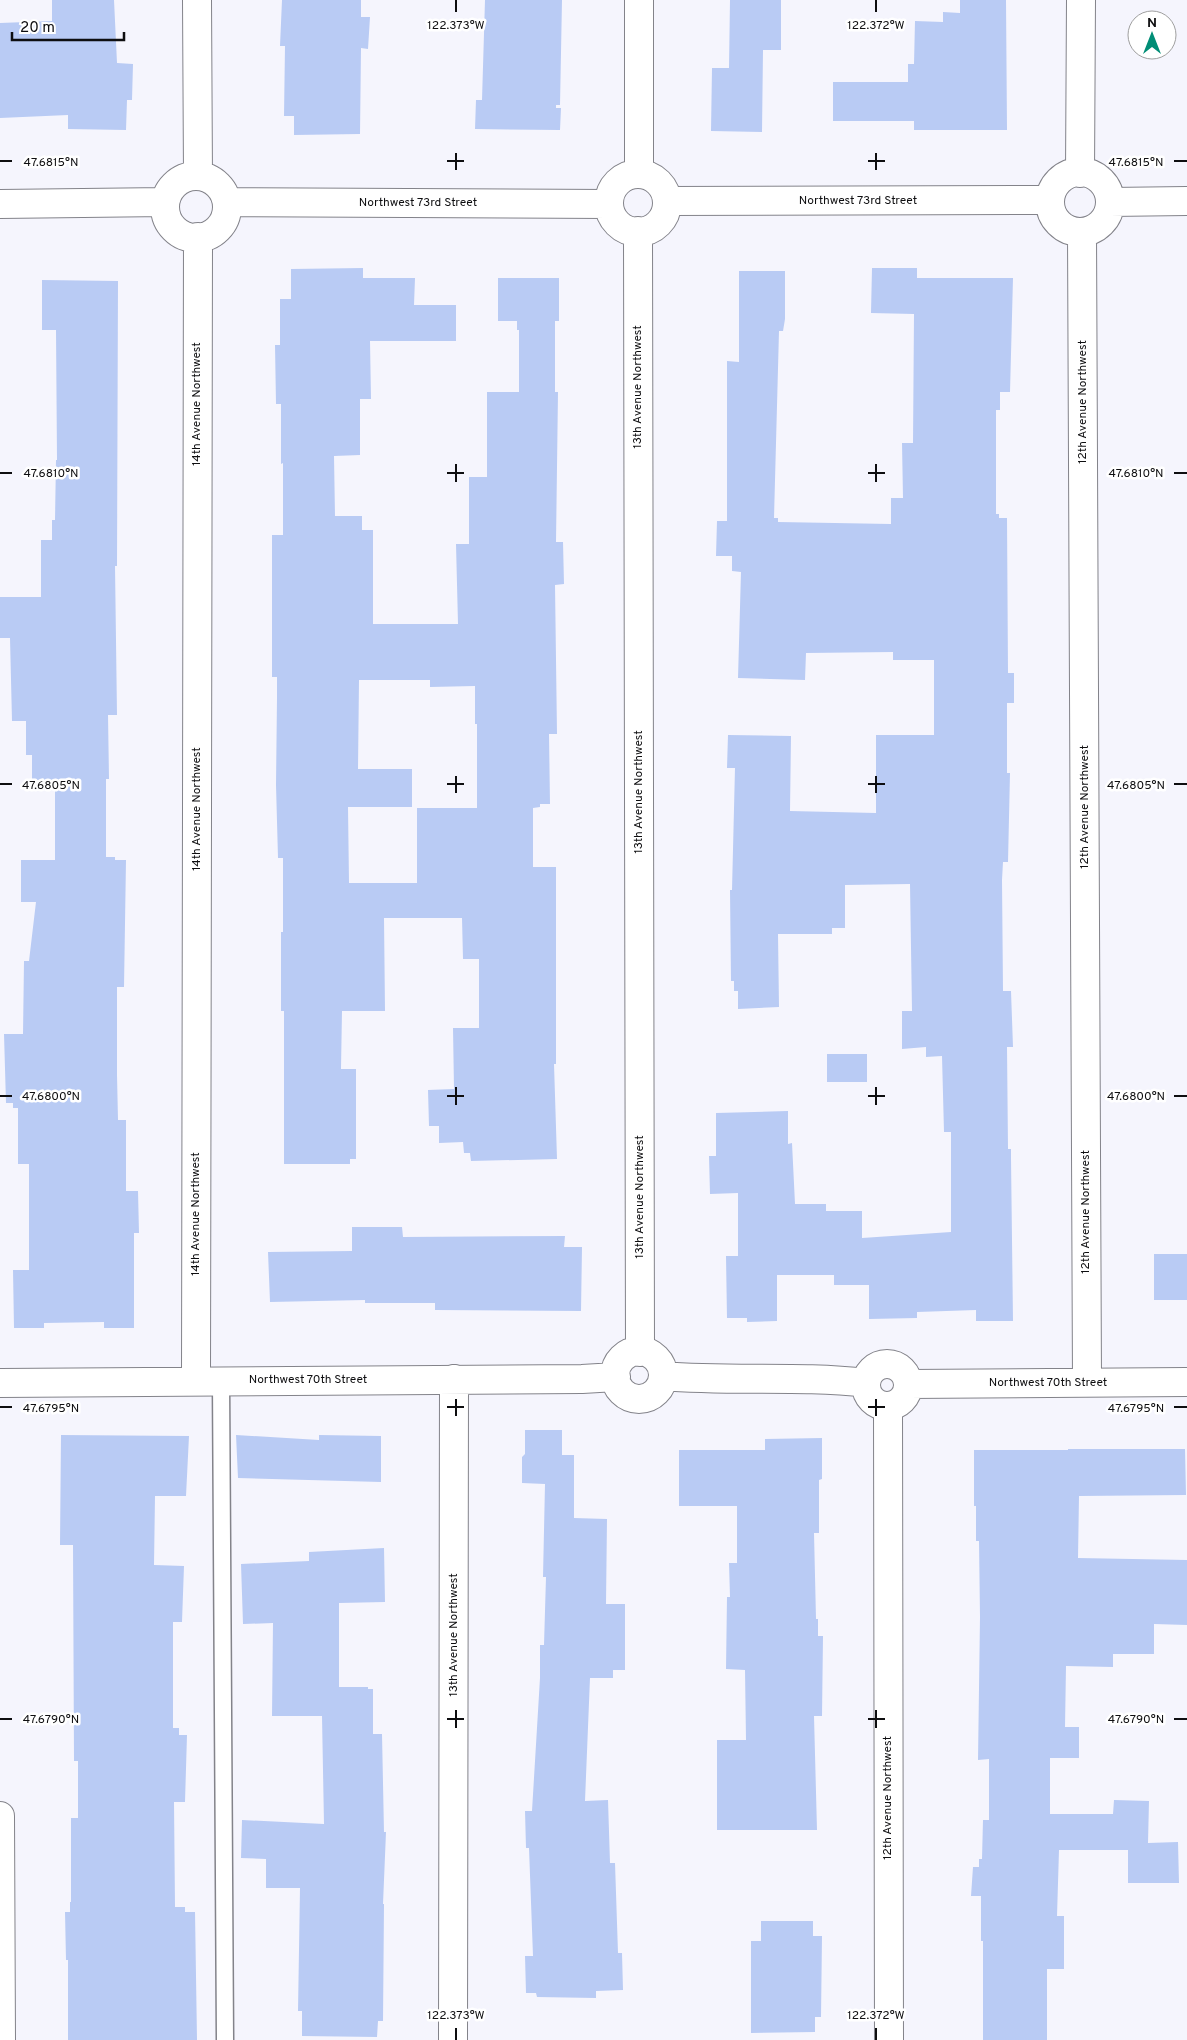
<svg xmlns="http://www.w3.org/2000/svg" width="1187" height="2040" font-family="Overpass,sans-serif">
<rect width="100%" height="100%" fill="#f5f5fd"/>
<path fill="#b9cbf4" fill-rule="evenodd" d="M 52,0 L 114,0 L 117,63 L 133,64 L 132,100 L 127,100 L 126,130 L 68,129 L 68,115 L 0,118 L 0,23 L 52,21 Z
M 282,0 L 361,0 L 361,17 L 370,17 L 368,49 L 361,48 L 360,134 L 294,135 L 294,116 L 284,116 L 285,46 L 280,46 Z
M 485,0 L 562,0 L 560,105 L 556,105 L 556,108 L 561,108 L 560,130 L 475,129 L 476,100 L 482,100 Z
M 730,0 L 781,0 L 781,50 L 763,50 L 762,132 L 711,131 L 712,68 L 729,68 Z
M 960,0 L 1006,0 L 1007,130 L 914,130 L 914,121 L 833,121 L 833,82 L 908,82 L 908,64 L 914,64 L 915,21 L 943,22 L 943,12 L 960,13 Z
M 363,268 L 363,278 L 415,278 L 414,305 L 456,305 L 456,341 L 370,341 L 371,399 L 360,399 L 360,455 L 334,456 L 335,516 L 362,516 L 362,530 L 373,530 L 373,624 L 458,624 L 456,544 L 469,544 L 469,477 L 487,477 L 487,392 L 519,392 L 519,330 L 517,330 L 517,321 L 498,321 L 498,278 L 559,278 L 559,321 L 555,321 L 555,392 L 558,392 L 556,542 L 563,542 L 564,584 L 555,585 L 557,734 L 549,734 L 550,804 L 540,804 L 540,807 L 533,808 L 533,867 L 556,867 L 556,1064 L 554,1064 L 557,1159 L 471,1161 L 470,1153 L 464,1153 L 463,1142 L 439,1143 L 439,1126 L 429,1126 L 428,1090 L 454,1089 L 453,1028 L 479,1028 L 479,959 L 463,959 L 462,918 L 384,918 L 385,1011 L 342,1011 L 341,1069 L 356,1069 L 356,1159 L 350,1159 L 350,1164 L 284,1164 L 284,1011 L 281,1011 L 281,932 L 283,932 L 283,858 L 278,858 L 276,785 L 277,698 L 277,677 L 272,677 L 272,535 L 283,535 L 283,463 L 281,464 L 281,404 L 276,404 L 275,345 L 280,345 L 280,299 L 291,299 L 291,269 ZM 359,680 L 430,680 L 430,687 L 475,686 L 475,724 L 477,724 L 477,808 L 417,808 L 417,883 L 349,883 L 348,807 L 412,807 L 412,769 L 358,769 Z
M 872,268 L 917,268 L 917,278 L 1013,278 L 1010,392 L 1000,392 L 1000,410 L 996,410 L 996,514 L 999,514 L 999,518 L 1007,518 L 1008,673 L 1014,673 L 1014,703 L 1007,703 L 1007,773 L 1010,773 L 1008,862 L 1003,862 L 1002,880 L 1003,991 L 1011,991 L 1013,1047 L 1007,1047 L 1008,1149 L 1011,1149 L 1011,1158 L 1013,1321 L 976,1321 L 976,1310 L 917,1312 L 917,1318 L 869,1319 L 869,1285 L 834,1285 L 834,1275 L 777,1275 L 777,1321 L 747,1322 L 747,1318 L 727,1318 L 726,1256 L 738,1256 L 738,1193 L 710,1194 L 709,1156 L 716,1156 L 716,1113 L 788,1111 L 788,1144 L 792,1143 L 795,1204 L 826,1204 L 826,1211 L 862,1211 L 862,1238 L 951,1232 L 951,1132 L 944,1132 L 942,1056 L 926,1057 L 926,1047 L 902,1049 L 902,1011 L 912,1011 L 910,884 L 845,885 L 845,928 L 832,928 L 832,934 L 778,934 L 779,1007 L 738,1009 L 738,991 L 734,991 L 734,981 L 731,981 L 730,890 L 732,890 L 735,768 L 727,768 L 728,735 L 791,736 L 790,811 L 876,813 L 876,735 L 934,735 L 934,660 L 893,660 L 893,652 L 806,653 L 805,680 L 738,678 L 741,572 L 732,571 L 732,556 L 716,556 L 717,521 L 727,521 L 727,361 L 739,362 L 739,271 L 785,271 L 785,319 L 783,331 L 779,331 L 774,518 L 778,518 L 778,522 L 891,524 L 891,498 L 903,498 L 902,443 L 913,443 L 914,314 L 871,313 Z
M 42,280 L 118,281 L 117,566 L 115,566 L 117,715 L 108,715 L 109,779 L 106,779 L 106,857 L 115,857 L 115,860 L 126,860 L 124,987 L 117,987 L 117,1075 L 118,1120 L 126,1120 L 126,1191 L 138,1191 L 139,1233 L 134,1233 L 134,1328 L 104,1328 L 104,1322 L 44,1323 L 44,1328 L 14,1328 L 13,1270 L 29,1270 L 29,1164 L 18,1164 L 18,1108 L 13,1108 L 13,1103 L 6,1103 L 4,1034 L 23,1034 L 24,961 L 29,961 L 36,902 L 21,902 L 21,860 L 55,860 L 55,780 L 32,780 L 32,755 L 26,755 L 26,721 L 12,721 L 10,638 L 0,638 L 0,597 L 41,597 L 41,540 L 52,540 L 52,520 L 55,520 L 56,460 L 57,460 L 56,330 L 42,330 Z
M 827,1054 L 867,1054 L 867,1082 L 827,1082 Z
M 352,1227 L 402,1227 L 403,1237 L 565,1236 L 564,1247 L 582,1247 L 581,1311 L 435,1310 L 435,1303 L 365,1303 L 365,1300 L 270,1302 L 268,1252 L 352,1251 Z
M 1154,1254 L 1187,1254 L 1187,1300 L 1154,1300 Z
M 525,1430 L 562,1430 L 562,1455 L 574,1455 L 574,1518 L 607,1519 L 606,1604 L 625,1604 L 625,1670 L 613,1670 L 613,1678 L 590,1678 L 585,1801 L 608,1800 L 610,1863 L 615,1863 L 618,1953 L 622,1953 L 623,1990 L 596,1991 L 596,1998 L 537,1997 L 536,1993 L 526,1993 L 525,1956 L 533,1956 L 529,1848 L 526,1848 L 525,1811 L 532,1811 L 540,1678 L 540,1645 L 544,1645 L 546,1577 L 543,1577 L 545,1484 L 522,1483 L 522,1457 L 525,1454 Z
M 61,1435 L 189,1436 L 186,1496 L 155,1496 L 154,1565 L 184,1566 L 182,1622 L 173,1622 L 173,1728 L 179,1728 L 179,1735 L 187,1735 L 185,1802 L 174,1802 L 175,1907 L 185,1907 L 185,1912 L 195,1912 L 197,2040 L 68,2040 L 68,1960 L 66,1960 L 65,1912 L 70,1912 L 70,1902 L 71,1902 L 71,1818 L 78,1818 L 78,1761 L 74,1761 L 73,1545 L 60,1545 Z
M 236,1435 L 319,1440 L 319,1435 L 381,1436 L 381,1482 L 238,1478 Z
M 822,1438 L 822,1479 L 819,1480 L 819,1533 L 814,1533 L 816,1619 L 818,1619 L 818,1636 L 823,1636 L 822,1716 L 814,1716 L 817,1830 L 717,1830 L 717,1740 L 746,1740 L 745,1670 L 726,1669 L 727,1597 L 730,1597 L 729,1563 L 737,1563 L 737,1506 L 679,1506 L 679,1450 L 765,1450 L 765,1439 Z
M 1068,1449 L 1185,1449 L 1186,1495 L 1079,1496 L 1078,1558 L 1187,1560 L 1187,1625 L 1154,1624 L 1154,1654 L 1113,1654 L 1113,1667 L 1066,1666 L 1065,1727 L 1079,1727 L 1079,1758 L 1050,1758 L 1050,1814 L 1113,1814 L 1114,1800 L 1149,1801 L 1148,1843 L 1178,1842 L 1179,1883 L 1128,1883 L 1128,1850 L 1059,1850 L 1057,1916 L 1064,1916 L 1064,1969 L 1047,1969 L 1047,2040 L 983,2040 L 983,1941 L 981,1941 L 981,1896 L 971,1896 L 973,1867 L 979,1867 L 979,1859 L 982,1859 L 983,1820 L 989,1820 L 989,1759 L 978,1760 L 980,1617 L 979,1541 L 976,1541 L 976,1506 L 974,1506 L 974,1450 L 1068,1450 Z
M 384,1548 L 385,1602 L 339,1603 L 339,1687 L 368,1687 L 368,1689 L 373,1689 L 373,1734 L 382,1734 L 384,1832 L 386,1832 L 383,1904 L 384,1904 L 383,2021 L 378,2021 L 377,2037 L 302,2036 L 302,2011 L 298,2011 L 300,1888 L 266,1888 L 266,1859 L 241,1858 L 242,1820 L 324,1824 L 322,1716 L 272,1716 L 273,1623 L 243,1624 L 241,1564 L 309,1561 L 309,1552 Z
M 761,1921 L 813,1921 L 813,1936 L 822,1936 L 821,2017 L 815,2017 L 815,2032 L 751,2033 L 751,1941 L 761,1941 Z"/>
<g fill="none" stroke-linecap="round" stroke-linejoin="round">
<defs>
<path id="lane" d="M 221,1381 L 225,2040"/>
<path id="street" d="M 197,0 L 198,176
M 639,0 L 639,174
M1050 202a30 30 0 1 1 60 0a30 30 0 1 1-60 0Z
M 1080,173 L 1081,0
M609 203a29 29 0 1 1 58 0a29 29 0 1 1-58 0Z
M165 207a31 31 0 1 1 62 0a31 31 0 1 1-62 0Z
M 667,201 L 1050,200
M 227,202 L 609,204
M 1110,202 L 1187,201
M 0,204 L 165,202
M 638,231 L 640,1352
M 1082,232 L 1087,1382
M615 1375a24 24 0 1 1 48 0a24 24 0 1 1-48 0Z
M866 1385a21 21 0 1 1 42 0a21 21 0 1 1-42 0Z
M 663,1376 C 731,1382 799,1375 866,1383
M 196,1381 L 198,237
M 0,1383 L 582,1379 L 616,1377
M 909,1384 L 1187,1382
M 888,1406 L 889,2040
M 0,1816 L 1,2040
M 453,2040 L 454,1379"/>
</defs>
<use href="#lane" stroke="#83838a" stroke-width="19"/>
<use href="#street" stroke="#83838a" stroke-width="30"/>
<use href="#lane" stroke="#fff" stroke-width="16"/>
<use href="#street" stroke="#fff" stroke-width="28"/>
</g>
<path fill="none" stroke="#0e0e10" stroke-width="2" d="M 456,0 L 456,12M 876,0 L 876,12M 456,153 L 456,170M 876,153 L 876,170M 0,161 L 12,161M 447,161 L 464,161M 868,161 L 885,161M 1174,161 L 1187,161M 456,464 L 456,482M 876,464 L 876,482M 0,473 L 12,473M 447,473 L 464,473M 868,473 L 885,473M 1174,473 L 1187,473M 456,776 L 456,793M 876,776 L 876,793M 0,784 L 12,784M 447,784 L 464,784M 868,784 L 885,784M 1174,784 L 1187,784M 456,1087 L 456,1105M 876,1087 L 876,1105M 0,1096 L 12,1096M 447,1096 L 464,1096M 868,1096 L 885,1096M 1174,1096 L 1187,1096M 456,1399 L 456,1416M 876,1399 L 876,1416M 0,1407 L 12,1407M 447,1407 L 464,1407M 868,1407 L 885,1407M 1174,1407 L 1187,1407M 456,1710 L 456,1728M 876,1710 L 876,1728M 0,1719 L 12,1719M 447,1719 L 464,1719M 868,1719 L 885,1719M 1174,1719 L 1187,1719M 456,2028 L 456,2040M 876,2028 L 876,2040"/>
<g text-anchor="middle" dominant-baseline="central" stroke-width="5" stroke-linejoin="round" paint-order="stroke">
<g font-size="12" fill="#0e0e10" stroke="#fff">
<text x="858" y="201">Northwest 73rd Street</text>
<text x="418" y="203">Northwest 73rd Street</text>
<text transform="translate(638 387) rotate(-90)">13th Avenue Northwest</text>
<text transform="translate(1083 402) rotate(-90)">12th Avenue Northwest</text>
<text transform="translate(197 404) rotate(-90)">14th Avenue Northwest</text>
<text transform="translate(639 792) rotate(-90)">13th Avenue Northwest</text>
<text transform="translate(1085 807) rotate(-90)">12th Avenue Northwest</text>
<text transform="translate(197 809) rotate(-90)">14th Avenue Northwest</text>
<text transform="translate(640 1197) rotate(-90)">13th Avenue Northwest</text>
<text transform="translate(1086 1212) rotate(-90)">12th Avenue Northwest</text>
<text transform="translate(196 1214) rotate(-90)">14th Avenue Northwest</text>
<text x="308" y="1380">Northwest 70th Street</text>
<text x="1048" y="1383">Northwest 70th Street</text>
<text transform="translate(454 1635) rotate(-90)">13th Avenue Northwest</text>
<text transform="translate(888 1798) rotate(-90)">12th Avenue Northwest</text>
</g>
</g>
<g font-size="12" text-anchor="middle" fill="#0e0e10" stroke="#fff" stroke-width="5" stroke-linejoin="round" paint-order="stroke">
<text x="456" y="29">122.373°W</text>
<text x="876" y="29">122.372°W</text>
<text x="51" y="166">47.6815°N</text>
<text x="1136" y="166">47.6815°N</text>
<text x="51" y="477">47.6810°N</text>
<text x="1136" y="477">47.6810°N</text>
<text x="51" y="789">47.6805°N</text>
<text x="1136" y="789">47.6805°N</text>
<text x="51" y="1100">47.6800°N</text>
<text x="1136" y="1100">47.6800°N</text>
<text x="51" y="1412">47.6795°N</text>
<text x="1136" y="1412">47.6795°N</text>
<text x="51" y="1723">47.6790°N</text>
<text x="1136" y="1723">47.6790°N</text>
<text x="456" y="2019">122.373°W</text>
<text x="876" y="2019">122.372°W</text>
</g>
<g transform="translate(1152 35)"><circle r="24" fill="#ffffff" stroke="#9f9f9f"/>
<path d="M0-4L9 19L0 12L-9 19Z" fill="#018d76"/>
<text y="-8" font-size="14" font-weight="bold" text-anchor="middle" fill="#0e0e10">N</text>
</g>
<path d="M12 32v8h112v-8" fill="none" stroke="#0e0e10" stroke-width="2.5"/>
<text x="20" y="32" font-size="15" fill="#0e0e10" stroke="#ffffff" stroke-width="4" paint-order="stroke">20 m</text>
</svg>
